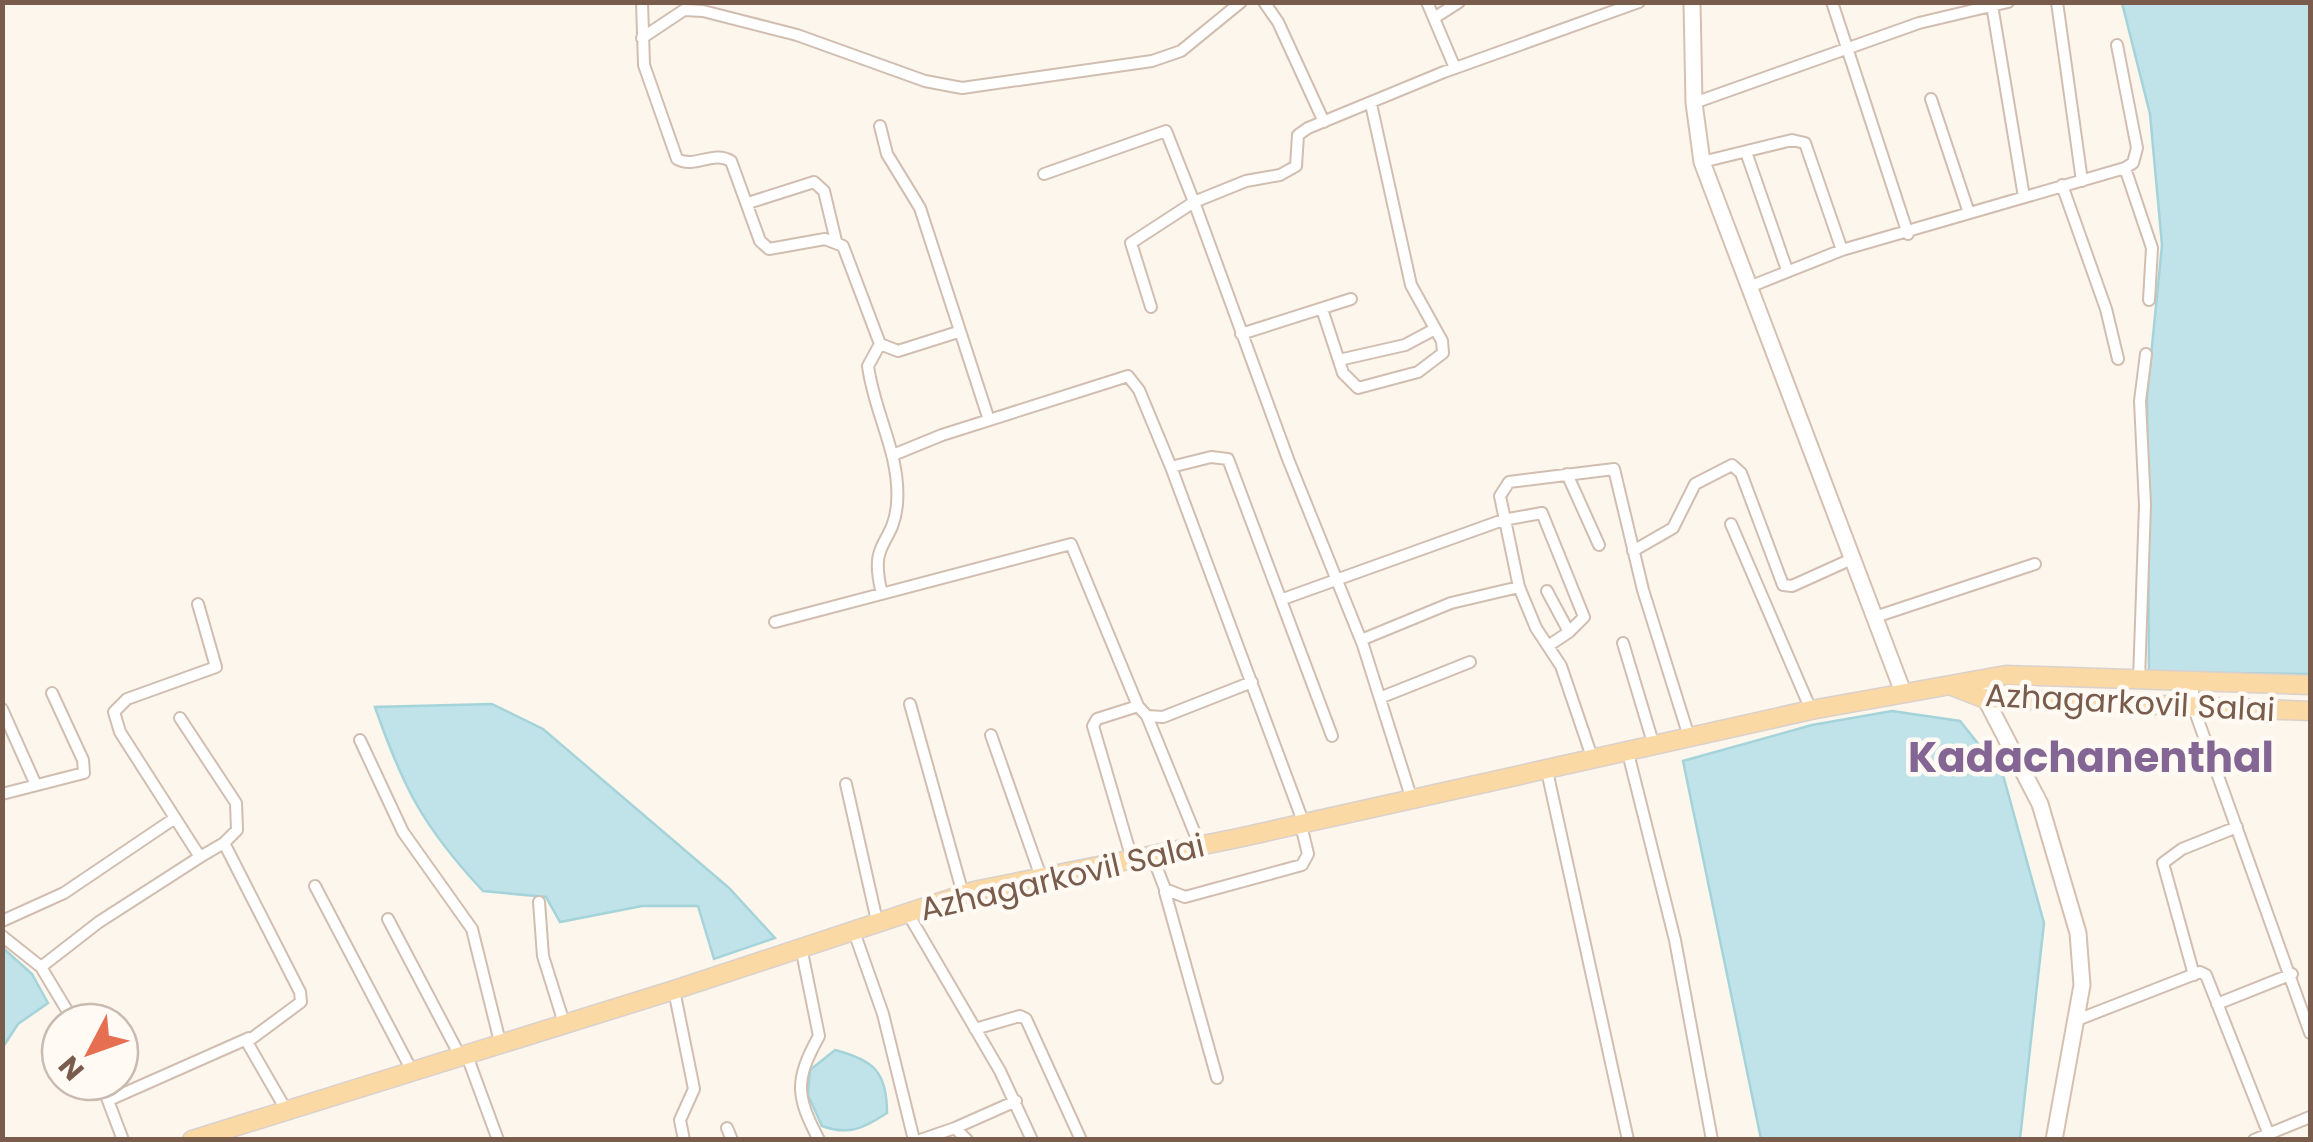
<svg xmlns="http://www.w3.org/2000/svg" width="2313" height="1142" font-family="Poppins,sans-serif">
<rect width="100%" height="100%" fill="#fdf6ec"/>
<path fill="#bfe3e8" stroke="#a5d3da" stroke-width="2.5" d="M 2122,3 L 2310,3 L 2310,674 L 2149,672 L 2147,397 L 2162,245 L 2150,114 Z
M 492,704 L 543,729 L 729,888 L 775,938 L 714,959 L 698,906 L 642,906 L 560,922 L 546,897 L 483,891 C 424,828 403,788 375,707 Z
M 1892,711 L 1960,721 L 2003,775 L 2044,923 L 2020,1139 L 1761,1139 L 1683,761 L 1812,725 Z
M 3,948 L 32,974 L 48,1003 L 18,1024 L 3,1047 Z
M 835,1050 C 873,1060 887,1071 887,1113 C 864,1128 849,1136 822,1126 L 808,1095 L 810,1070 Z"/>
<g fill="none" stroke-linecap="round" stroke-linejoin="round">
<defs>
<path id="street" d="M 642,2 L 644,65 L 677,159 C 695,169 713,150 731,161 L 760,241 L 769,249 L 825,239 L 843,246 L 880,344 L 898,351 L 958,332
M 1264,2 L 1278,22 L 1324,122
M 1427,2 L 1455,68
M 1832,2 L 1908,234
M 2057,2 L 2082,181
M 1992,5 L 2024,197
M 1434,18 L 1459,2
M 642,38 L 684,10 L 703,11 L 797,35 L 925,81 L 962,88 L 1152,61 L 1181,51 L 1241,2
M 1931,99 L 1969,213
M 1694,103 L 1919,23 L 2008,2
M 880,126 L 887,154 L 920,208 L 989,420
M 1746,152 L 1787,270
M 1702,162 L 1792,140 L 1805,143 L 1842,250
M 2125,168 L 2152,248 L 2149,300
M 1044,174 L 1166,131 L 1194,202 L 1131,243 L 1151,307
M 2062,185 L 2106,309 L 2118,359
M 748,203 L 814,182 L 824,191 L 836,241
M 1749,287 L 1842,250 L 2125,168 L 2133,163 L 2137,148 L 2117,45
M 1322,309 L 1343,373 L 1358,388 L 1418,372 L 1443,353 L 1442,341 L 1411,285 L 1371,104
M 1241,334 L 1351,299
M 880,344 L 868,366 C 874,413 901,455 897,504 C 893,548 868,538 882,594
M 1339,360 L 1405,345 L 1435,329
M 893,455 L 942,435 L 1128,376 L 1139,390 L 1171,467 L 1304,824
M 1171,467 L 1211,457 L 1228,459 L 1332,736
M 1567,474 L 1599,545
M 1731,524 L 1811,710
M 1633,551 L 1673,528 L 1695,484 L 1732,465 L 1741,473 L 1783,585 L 1792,586 L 1854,558
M 1547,591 L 1569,632 L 1548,646
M 1283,599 L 1503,520 L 1542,513 L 1584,617 L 1569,632
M 1878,616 L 2035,564
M 775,622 L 1071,544 L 1138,706 L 1147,716 L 1163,717 L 1252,682
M 1361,640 L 1451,603 L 1519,587
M 1623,643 L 1654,746
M 2139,680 L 2145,505 L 2140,401 L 2146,354
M 2193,683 L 2193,706 L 2310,1033
M 1382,697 L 1470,662
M 910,704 L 963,894
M 2,709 L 36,785
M 1147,716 L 1200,846
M 180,718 L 236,803 L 237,830 L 224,843
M 991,735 L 1041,877
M 360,740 L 403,832 L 472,929 L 500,1042
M 1628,753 L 1675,940 L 1712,1140
M 1593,760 L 1561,666 L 1536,628 L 1519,587 L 1500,496 L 1509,482 L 1614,469 L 1643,590 L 1690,740
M 1547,771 L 1628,1140
M 846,784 L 877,921
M 2,794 L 84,773 L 83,760 L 52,693
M 1412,800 L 1363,645 L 1288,459 L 1194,202 L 1246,181 L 1280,175 L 1296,166 L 1298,135 L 1308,128 L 1444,72 L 1639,2
M 1152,855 L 1165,889 L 1185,897 L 1302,865 L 1308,854 L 1301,825
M 200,857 L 224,843 L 300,992 L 301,1002 L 247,1042 L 285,1108
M 1132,859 L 1093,726 L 1097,719 L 1138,706
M 315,886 L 411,1069
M 1165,892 L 1217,1078
M 539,902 L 543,956 L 564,1023
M 907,912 L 1000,1071 L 1032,1140
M 388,919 L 459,1054
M 2,921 L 64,893 L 175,818
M 853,929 L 883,1014 L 914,1140
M 2,936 L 41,967 L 74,1022
M 801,947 L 819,1036 C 794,1081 796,1096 819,1140
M 41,967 L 99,922 L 200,857 L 120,732 L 114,712 L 127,699 L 216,667 L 198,604
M 2194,975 L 2163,863 L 2182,849 L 2237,827
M 674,990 L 694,1089 L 680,1120 L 684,1140
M 2217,1004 L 2292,974
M 2077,1020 L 2200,972 L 2206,975 L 2271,1140
M 975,1029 L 1020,1016 L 1026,1019 L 1081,1140
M 466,1053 L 498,1140
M 101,1082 L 123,1140
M 109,1100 L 249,1038
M 727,1128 L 732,1140
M 955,1128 L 1016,1101
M 920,1140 L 955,1128 L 967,1140
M 2254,1140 L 2310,1117"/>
<path id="secondary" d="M 1692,2 L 1694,103 L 1702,162 L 1903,692
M 1982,692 L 2040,804 L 2078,933 L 2082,985 L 2054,1140"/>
<path id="primary" d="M 1952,686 L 1983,698 L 2310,711
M 192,1140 L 674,990 L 974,891 L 1238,838 L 1811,710 L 2006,675 L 2310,685"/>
</defs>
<use href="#street" stroke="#d1beb0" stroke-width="14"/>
<use href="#secondary" stroke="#d6c0b0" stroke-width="19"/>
<use href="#primary" stroke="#dad1cd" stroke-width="21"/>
<use href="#street" stroke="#fff" stroke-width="10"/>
<use href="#secondary" stroke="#fff" stroke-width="15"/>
<use href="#primary" stroke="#fbd9a5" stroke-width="18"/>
</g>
<g text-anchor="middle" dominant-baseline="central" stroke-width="9" stroke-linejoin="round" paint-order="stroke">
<g font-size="32" fill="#7a5c4d" stroke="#fffaf3">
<text transform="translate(2130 702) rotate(3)">Azhagarkovil Salai</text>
<text transform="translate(1062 877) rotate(-13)">Azhagarkovil Salai</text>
</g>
<g font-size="42" font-weight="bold" fill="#846695" stroke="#fffaf3">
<text x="2091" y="757">Kadachanenthal</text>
</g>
</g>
<rect width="2313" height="1142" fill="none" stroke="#7a5c4d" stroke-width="10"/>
<g transform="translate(90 1052) rotate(229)"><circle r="48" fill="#fffaf3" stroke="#cabbb1" stroke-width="2.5"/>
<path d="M0-8L18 38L0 25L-18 38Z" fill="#e76f51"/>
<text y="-15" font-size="28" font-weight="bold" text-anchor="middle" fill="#7a5c4d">N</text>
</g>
</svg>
